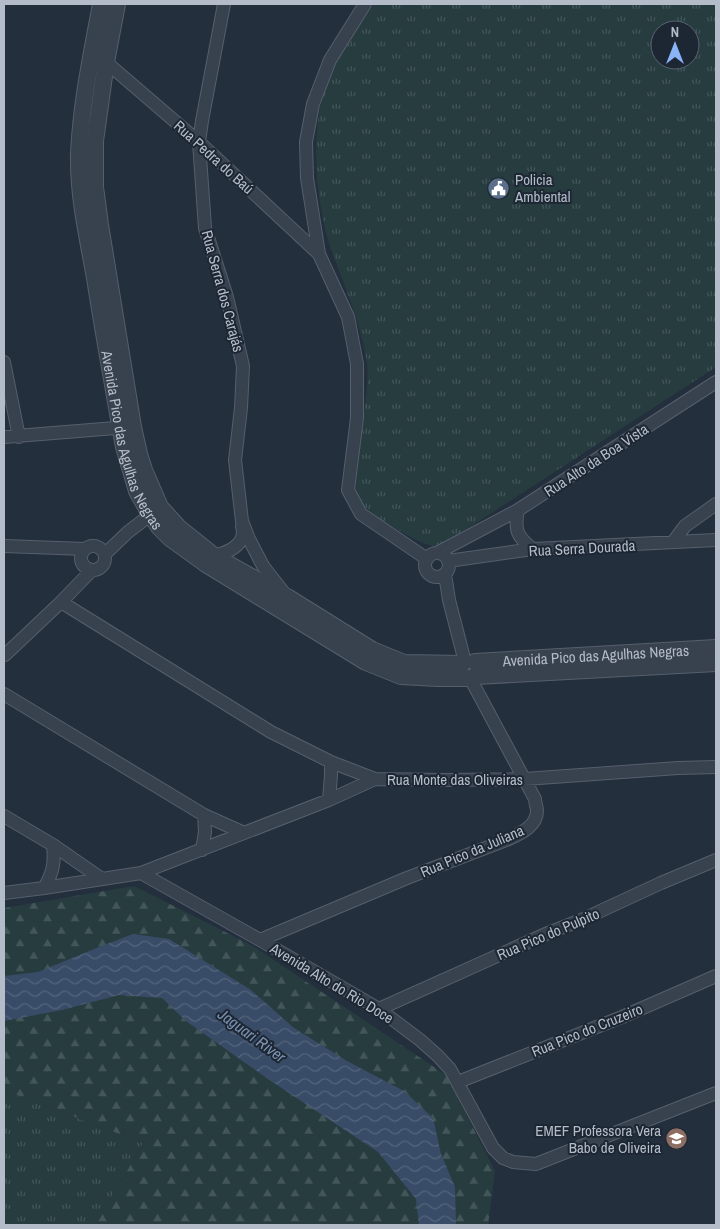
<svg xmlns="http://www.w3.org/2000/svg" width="720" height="1229" font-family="'Archivo Narrow',sans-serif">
<defs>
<pattern id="grass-tufts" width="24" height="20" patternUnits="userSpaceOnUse" patternTransform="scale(1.25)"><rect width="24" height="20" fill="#263c3f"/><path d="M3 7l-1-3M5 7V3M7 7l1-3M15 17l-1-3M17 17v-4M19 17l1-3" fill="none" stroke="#435659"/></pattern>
<pattern id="forest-firs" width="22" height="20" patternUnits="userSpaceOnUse" patternTransform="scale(1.25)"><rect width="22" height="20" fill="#263c3f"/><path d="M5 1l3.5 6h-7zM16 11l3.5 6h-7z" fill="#435659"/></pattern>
<pattern id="water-waves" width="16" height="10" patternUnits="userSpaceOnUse" patternTransform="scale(1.25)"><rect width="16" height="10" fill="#394c67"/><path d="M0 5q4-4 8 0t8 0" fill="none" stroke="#53647b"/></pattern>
</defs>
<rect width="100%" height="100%" fill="#242f3e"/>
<path fill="url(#grass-tufts)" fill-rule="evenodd" d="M 374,4 L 716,4 L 716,367 L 453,538 C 447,541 441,545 435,546 C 422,546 372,516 364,506 C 358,500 356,493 356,485 C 358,461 361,437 364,413 C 366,395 370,375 366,357 C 359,319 344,285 331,249 C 314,198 308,117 333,68 C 345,45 360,25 374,4 ZM 660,30 L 690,30 L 690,60 L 660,60 Z
M 4,1090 L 143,1143 L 96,1225 L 4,1225 Z"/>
<path fill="url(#forest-firs)" d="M 134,886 L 253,946 L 446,1075 L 495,1171 L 488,1225 L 96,1225 L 143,1143 L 4,1090 L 4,908 Z"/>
<path fill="url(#water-waves)" d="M 133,934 L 169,939 L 251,990 L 294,1028 L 347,1061 L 404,1091 L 433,1118 L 441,1154 L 455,1187 L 456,1225 L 419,1225 L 416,1199 L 378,1152 L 268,1079 L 186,1021 L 162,998 L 119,995 L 62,1010 L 4,1021 L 4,976 L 38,972 L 99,947 Z"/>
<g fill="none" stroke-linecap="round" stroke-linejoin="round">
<defs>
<path id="minor" d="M 224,4 L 202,121 L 199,142 L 205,228 L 227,297 L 243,366 L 241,408 L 235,460 L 242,521 L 249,539 L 263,566 L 284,593
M 365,4 L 330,60 L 313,104 L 306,142 L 307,178 L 319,254 L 348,317 L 357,364 L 357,418 L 348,490 L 361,514 L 427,559
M 106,62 L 199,142 L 319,254
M 4,362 L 19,437
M 4,437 L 128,427
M 518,510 C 514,530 517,537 533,549
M 673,542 L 685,526 L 716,504
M 4,546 L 85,549
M81 558a12 12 0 1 1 24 0a12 12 0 1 1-24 0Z
M 437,553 L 518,510 L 716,382
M425 565a12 12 0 1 1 24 0a12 12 0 1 1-24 0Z
M 105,554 L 128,532 L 158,509
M 214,556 C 225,553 237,549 242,538 C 243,535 243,530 242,526
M 448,561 L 533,549 L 716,540
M 445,574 L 449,600 L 465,662
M 61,602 L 271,732 L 331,762 L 375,779 L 445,780 L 525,779 L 678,768 L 716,767
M 5,655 L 61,602 L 92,570
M 4,694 L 204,815 L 244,833
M 329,800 L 331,775 L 331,762
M 4,816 L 53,845 L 102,879
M 202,850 L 205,832 L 204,815
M 141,873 L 329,800 L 375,779
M 44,888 C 53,873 55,863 53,845
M 4,893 L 44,888 L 141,873 L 260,940 L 379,1009 L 420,1040 L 438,1056 L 450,1069 L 493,1148 L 503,1158 L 513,1162 L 536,1164 L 716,1093
M 260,940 L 407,878 L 509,839 C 521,833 537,826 537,811 C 537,807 535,803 535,799 L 470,678
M 379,1009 L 548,933 L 581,920 L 661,883 L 716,860
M 458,1082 L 622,1017 L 716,976"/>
<g id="tertiary">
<path id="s1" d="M 101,4 C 92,53 81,104 79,154 C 78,196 88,238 95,278 C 104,335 114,391 124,447 L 137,491 L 150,514 L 159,527 L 170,538 L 206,564 L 366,662 L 401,676 L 438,678 L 467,678"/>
<path d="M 117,4 L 106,62 L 95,141 L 95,187 L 100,225 L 133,427 L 139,454 L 144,470 L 160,507 L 179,528 L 214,556 L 287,597 L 372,650 L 404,663 L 462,664"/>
<path id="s2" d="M 475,662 L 716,648"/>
<path d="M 475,676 L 716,663"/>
</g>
</defs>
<use href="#minor" stroke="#565f6c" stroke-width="14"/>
<use href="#tertiary" stroke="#565f6c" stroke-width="18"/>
<use href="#minor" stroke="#38414e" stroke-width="12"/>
<use href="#tertiary" stroke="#38414e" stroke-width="16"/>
</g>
<defs>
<symbol id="civic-disc" viewBox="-11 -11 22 22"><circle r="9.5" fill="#5c6f8a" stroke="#1d2633"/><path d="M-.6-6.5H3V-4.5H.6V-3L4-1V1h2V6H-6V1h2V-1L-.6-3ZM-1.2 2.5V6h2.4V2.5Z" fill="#fff"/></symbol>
<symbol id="school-disc" viewBox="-11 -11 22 22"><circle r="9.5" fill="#8d6e63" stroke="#1d2633"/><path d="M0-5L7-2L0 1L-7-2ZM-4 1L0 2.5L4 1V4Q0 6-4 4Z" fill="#fff"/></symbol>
</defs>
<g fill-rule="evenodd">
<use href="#civic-disc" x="486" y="176" width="25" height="25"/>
<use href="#school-disc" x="664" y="1126" width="25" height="25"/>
</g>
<g text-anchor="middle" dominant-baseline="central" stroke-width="4" stroke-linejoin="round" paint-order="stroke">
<g font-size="15" fill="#b4bcc9" stroke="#1d2633">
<text transform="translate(214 157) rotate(42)">Rua Pedra do Baú</text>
<text transform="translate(223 291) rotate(75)">Rua Serra dos Carajás</text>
<text stroke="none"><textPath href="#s1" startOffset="444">Avenida Pico das Agulhas Negras</textPath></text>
<text transform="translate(596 460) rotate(-33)">Rua Alto da Boa Vista</text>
<text transform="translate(582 548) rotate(-3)">Rua Serra Dourada</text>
<text stroke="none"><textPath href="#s2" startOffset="121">Avenida Pico das Agulhas Negras</textPath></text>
<text x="455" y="779">Rua Monte das Oliveiras</text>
<text transform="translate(472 851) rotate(-23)">Rua Pico da Juliana</text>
<text transform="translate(548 934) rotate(-23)">Rua Pico do Pulpito</text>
<text transform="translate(332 983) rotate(31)">Avenida Alto do Rio Doce</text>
<text transform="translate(587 1030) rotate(-22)">Rua Pico do Cruzeiro</text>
</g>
<g font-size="15" fill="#b4bcc9" stroke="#1d2633" text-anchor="start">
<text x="515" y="179">Policia<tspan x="515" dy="17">Ambiental</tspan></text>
<text x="661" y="1130" text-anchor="end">EMEF Professora Vera<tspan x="661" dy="17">Babo de Oliveira</tspan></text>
</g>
<g font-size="16" font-style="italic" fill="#7c92b1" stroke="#1d2633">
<text transform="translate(252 1035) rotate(36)">Jaguari River</text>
</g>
</g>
<rect width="720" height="1229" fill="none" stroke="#b4bcc9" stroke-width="10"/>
<g transform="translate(675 45)"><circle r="24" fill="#1d2633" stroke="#59626f"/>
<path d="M0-4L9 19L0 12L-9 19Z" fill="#8ab4f8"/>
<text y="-8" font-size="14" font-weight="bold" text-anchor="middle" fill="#b4bcc9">N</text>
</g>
</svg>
